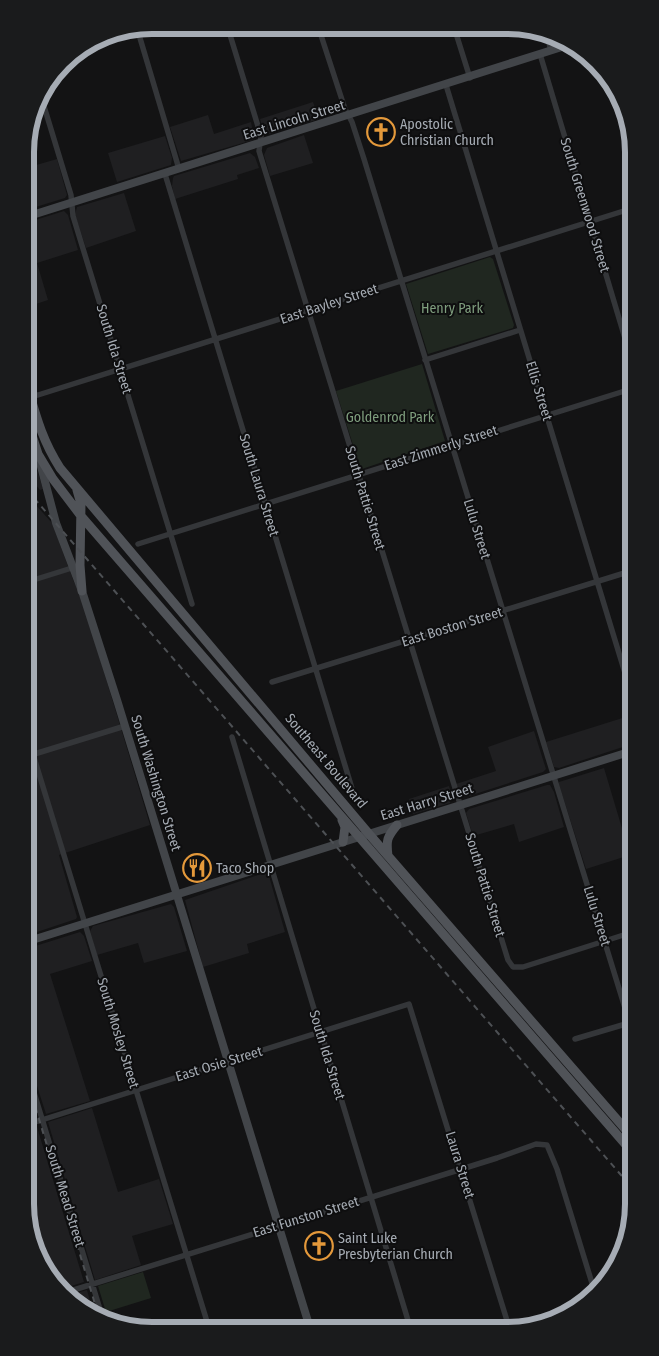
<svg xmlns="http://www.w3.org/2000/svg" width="659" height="1356" font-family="'Fira Sans Condensed',sans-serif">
<rect width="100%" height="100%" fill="#131314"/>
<path fill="#1f1f21" d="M 313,102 L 319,119 L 270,134 L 264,133 L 260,119 Z
M 208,115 L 214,134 L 251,122 L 254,137 L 253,140 L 181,161 L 170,127 Z
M 304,135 L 313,163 L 270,176 L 264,155 L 267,148 Z
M 165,136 L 172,158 L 171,165 L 117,182 L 108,153 Z
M 250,153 L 255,157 L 259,168 L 237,175 L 238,179 L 175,199 L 172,186 L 173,178 L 174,176 Z
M 57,159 L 67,195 L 65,198 L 26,210 L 26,168 Z
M 124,193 L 136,231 L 86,248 L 75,215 L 77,207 Z
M 64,211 L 68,215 L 78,250 L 37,263 L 48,300 L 27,307 L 26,223 Z
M 27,436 L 43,489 L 40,490 L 27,475 Z
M 27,495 L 52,523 L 74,582 L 80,592 L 150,825 L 59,855 L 77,917 L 76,919 L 28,935 Z
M 632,715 L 632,744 L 559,768 L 554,767 L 546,742 Z
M 534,731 L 545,766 L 546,769 L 543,772 L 469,796 L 465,797 L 460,794 L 456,784 L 496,771 L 488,747 Z
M 604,768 L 630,855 L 586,869 L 559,785 L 559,782 Z
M 547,785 L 550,785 L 554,792 L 564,827 L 519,842 L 514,824 L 473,836 L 466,813 L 469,809 Z
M 449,786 L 452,797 L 450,803 L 413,814 L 409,799 Z
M 264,873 L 267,873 L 269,876 L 285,932 L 247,944 L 249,953 L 203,967 L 185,900 Z
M 171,904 L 174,907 L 187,951 L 144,963 L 138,943 L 97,955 L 90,931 L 93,926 Z
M 80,932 L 84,936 L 92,961 L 50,974 L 90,1101 L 46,1114 L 29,1061 L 29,948 Z
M 92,1108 L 118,1192 L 159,1179 L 173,1224 L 132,1236 L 141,1265 L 95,1280 L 48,1122 Z
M 37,1127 L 84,1282 L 62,1289 L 29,1237 L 29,1130 Z
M 87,1290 L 93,1312 L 68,1299 L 66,1296 Z"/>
<path fill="#202720" d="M 490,257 L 493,259 L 514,325 L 513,328 L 428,354 L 406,284 Z
M 422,364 L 445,441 L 362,469 L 360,467 L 336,391 Z
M 143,1272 L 151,1298 L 106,1312 L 98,1286 Z"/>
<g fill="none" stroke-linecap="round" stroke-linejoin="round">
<path stroke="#343639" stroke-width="5.5" d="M 227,25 L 261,136 L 259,151 L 508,960 L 513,967 L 523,967 L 633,932
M 318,26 L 345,109 L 352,122 L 364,159 L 633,1034
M 454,27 L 470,78
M 137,28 L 179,169
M 547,35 L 551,51
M 100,37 L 112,33
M 540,54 L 630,355
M 446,85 L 632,696
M 40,93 L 71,195 L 73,216 L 192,604
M 165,174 L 354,795
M 425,360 L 520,330
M 29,396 L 38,395 L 630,209
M 138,544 L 631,389
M 27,582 L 75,567
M 272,682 L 631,571
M 232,737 L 410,1327
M 28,738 L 209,1328
M 28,756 L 125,726
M 575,1039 L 629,1023
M 29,1076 L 102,1316
M 29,1124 L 409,1004 L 509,1327
M 64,1293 L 497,1158 L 536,1144 L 547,1145 L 557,1169 L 595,1293
M 535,1327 L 550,1322"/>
<path stroke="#424549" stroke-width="8" d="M 26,217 L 568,45
M 39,459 L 56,523 L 82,591 L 117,700 L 310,1328
M 29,941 L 632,751"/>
<path stroke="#505358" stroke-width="9" d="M 27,385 C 36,416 42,440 60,468 L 369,834 L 633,1138
M 27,420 L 38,454 L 53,479 L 81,516 L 633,1153
M 77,490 L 81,504 L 80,565 L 82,591
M 342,820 L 345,827 L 343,842
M 388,856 C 386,840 387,837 397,825"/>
<path stroke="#4d5054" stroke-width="2" stroke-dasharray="6 5" stroke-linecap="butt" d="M 27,490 L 634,1190
M 29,1086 L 98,1314"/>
</g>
<defs>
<symbol id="church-ring" viewBox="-11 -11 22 22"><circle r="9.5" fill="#0e0e0f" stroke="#e4993b" stroke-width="1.5"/><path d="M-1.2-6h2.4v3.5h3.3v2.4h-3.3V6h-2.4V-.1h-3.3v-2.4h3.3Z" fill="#e4993b"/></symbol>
<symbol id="restaurant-ring" viewBox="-11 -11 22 22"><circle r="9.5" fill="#0e0e0f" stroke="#e4993b" stroke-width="1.5"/><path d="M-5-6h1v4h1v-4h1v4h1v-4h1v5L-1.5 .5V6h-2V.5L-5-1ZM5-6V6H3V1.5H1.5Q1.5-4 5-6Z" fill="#e4993b"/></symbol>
</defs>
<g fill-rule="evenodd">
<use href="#church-ring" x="365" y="116" width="32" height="32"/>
<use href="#restaurant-ring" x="181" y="852" width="32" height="32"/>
<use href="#church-ring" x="303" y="1230" width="32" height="32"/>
</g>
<g text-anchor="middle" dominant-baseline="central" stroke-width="4" stroke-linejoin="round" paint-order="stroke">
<g font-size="14" fill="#a6acb4" stroke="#0e0e0f">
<text transform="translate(294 120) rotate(-17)">East Lincoln Street</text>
<text transform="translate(585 205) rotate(73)">South Greenwood Street</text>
<text transform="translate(329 304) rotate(-18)">East Bayley Street</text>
<text transform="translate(114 349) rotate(73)">South Ida Street</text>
<text transform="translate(539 391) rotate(73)">Ellis Street</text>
<text transform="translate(441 448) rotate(-18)">East Zimmerly Street</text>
<text transform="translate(259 485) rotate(73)">South Laura Street</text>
<text transform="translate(365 498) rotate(73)">South Pattie Street</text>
<text transform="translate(477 529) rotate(73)">Lulu Street</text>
<text transform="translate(452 627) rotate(-17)">East Boston Street</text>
<text transform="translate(326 761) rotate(50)">Southeast Boulevard</text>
<text transform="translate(156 783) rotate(73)">South Washington Street</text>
<text transform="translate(427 802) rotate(-17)">East Harry Street</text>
<text transform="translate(485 885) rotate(73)">South Pattie Street</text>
<text transform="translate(597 916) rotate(73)">Lulu Street</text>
<text transform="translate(118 1033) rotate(73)">South Mosley Street</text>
<text transform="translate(327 1055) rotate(73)">South Ida Street</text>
<text transform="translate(219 1064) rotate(-17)">East Osie Street</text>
<text transform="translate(460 1165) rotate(73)">Laura Street</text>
<text transform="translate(65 1196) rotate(73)">South Mead Street</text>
<text transform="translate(306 1217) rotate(-17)">East Funston Street</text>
</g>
<g font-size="14" fill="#a6acb4" stroke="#0e0e0f" text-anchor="start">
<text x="400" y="124">Apostolic<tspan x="400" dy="16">Christian Church</tspan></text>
<text x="216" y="868">Taco Shop</text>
<text x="338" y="1238">Saint Luke<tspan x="338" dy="16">Presbyterian Church</tspan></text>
</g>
<g font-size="14" fill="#7f9e7e" stroke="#0e0e0f">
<text x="452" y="308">Henry Park</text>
<text x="390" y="417">Goldenrod Park</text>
</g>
</g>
<path d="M0 0H659V1356H0ZM152 34H507A118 118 0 0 1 625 152V1204A118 118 0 0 1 507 1322H152A118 118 0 0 1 34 1204V152A118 118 0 0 1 152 34Z" fill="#1a1b1c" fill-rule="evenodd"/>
<path fill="none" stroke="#a6acb4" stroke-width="6" d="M152 34H507A118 118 0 0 1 625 152V1204A118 118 0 0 1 507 1322H152A118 118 0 0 1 34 1204V152A118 118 0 0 1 152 34Z"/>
</svg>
